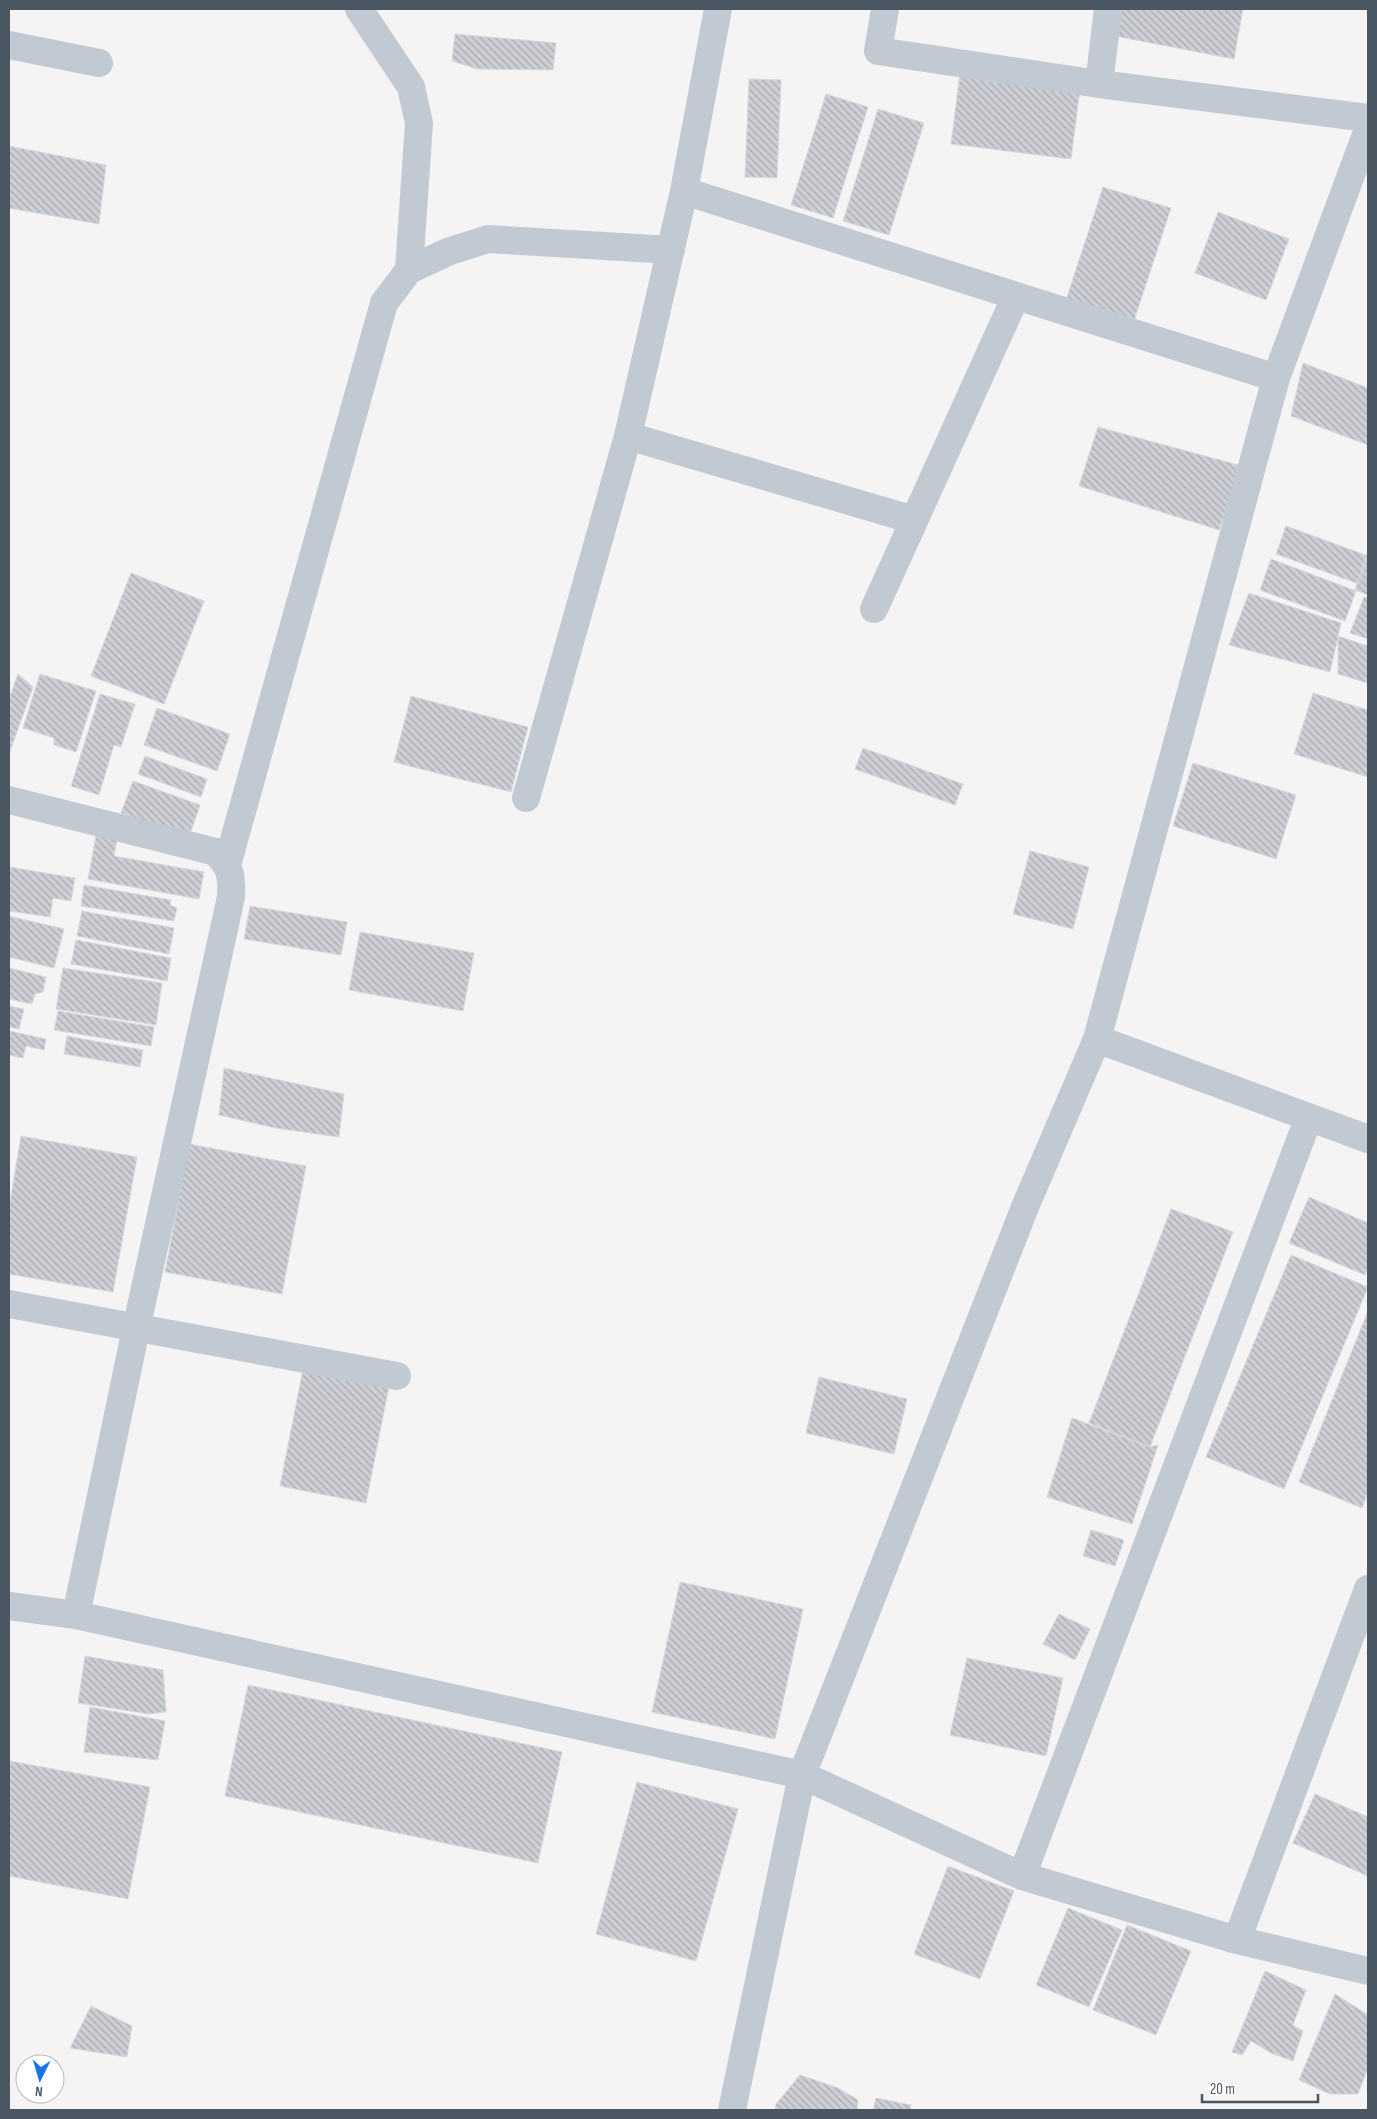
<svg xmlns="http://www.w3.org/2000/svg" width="1377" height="2119" font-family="'Sofia Sans Condensed',sans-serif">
<defs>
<pattern id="building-back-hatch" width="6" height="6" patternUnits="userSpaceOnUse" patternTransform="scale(1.25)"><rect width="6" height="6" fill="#cdcfd5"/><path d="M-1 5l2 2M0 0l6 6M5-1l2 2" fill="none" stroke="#a8abb0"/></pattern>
</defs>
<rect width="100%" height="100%" fill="#f5f3f3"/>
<path fill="url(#building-back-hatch)" stroke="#d7d9de" d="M 1121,9 L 1243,9 L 1234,59 L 1115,36 Z
M 455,34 L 556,43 L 553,70 L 477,69 L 452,61 Z
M 960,73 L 1080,89 L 1071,159 L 951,144 Z
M 749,79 L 781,80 L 777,178 L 745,177 Z
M 826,94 L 868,107 L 833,218 L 791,205 Z
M 878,109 L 924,123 L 889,235 L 843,221 Z
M 9,146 L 106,165 L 99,224 L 9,208 Z
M 1103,187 L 1171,208 L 1134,321 L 1066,300 Z
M 1218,212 L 1289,239 L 1266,300 L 1195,273 Z
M 1303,363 L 1368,388 L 1368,445 L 1291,416 Z
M 1098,427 L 1242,466 L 1219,530 L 1079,486 Z
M 1286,526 L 1368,556 L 1359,584 L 1276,554 Z
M 1368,551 L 1368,595 L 1355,590 Z
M 1271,559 L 1356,591 L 1345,621 L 1260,590 Z
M 131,573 L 204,601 L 164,704 L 91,676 Z
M 1249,593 L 1341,623 L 1330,672 L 1229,645 Z
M 1364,597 L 1368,598 L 1368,639 L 1350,633 Z
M 1338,636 L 1368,646 L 1368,683 L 1338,674 Z
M 18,674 L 33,687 L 9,754 L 9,699 Z
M 40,674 L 96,691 L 76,752 L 54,745 L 54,738 L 23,728 Z
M 1313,693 L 1368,710 L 1368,777 L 1294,754 Z
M 100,694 L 135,704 L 121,747 L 114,745 L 99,795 L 71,786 Z
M 411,696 L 528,727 L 511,792 L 394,762 Z
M 157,708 L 230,734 L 217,771 L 144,745 Z
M 863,748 L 963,784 L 955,805 L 855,769 Z
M 145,756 L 207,779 L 201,797 L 138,774 Z
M 1193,763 L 1296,795 L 1276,859 L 1173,826 Z
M 133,781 L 200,805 L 189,837 L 121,813 Z
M 96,836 L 117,839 L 114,856 L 204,872 L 199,899 L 88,879 Z
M 1030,851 L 1089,867 L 1073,929 L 1013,914 Z
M 9,867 L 75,878 L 71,901 L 53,898 L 50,917 L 9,911 Z
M 84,885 L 171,900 L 170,905 L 177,908 L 174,921 L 81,906 Z
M 250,906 L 347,922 L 341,955 L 244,939 Z
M 82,911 L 174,928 L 169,954 L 77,936 Z
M 9,916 L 64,929 L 54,968 L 9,957 Z
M 360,932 L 474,953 L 463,1011 L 349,990 Z
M 76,940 L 171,958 L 167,981 L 71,964 Z
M 9,968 L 46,977 L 43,992 L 35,994 L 32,1004 L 9,999 Z
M 63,968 L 162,983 L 156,1025 L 56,1009 Z
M 9,1006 L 24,1009 L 19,1029 L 9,1027 Z
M 58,1011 L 154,1027 L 151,1046 L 54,1030 Z
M 9,1031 L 46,1039 L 44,1050 L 26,1046 L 23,1058 L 9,1055 Z
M 67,1036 L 143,1050 L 140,1067 L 64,1054 Z
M 224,1068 L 344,1094 L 339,1137 L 275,1128 L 219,1115 Z
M 21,1136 L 137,1157 L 113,1292 L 9,1274 L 9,1208 Z
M 189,1144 L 306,1166 L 282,1294 L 165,1272 Z
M 1309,1197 L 1368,1223 L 1368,1267 L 1365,1275 L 1289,1243 Z
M 1171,1209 L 1233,1232 L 1150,1447 L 1089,1423 Z
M 1291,1255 L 1368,1287 L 1284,1489 L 1206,1457 Z
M 1368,1311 L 1368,1492 L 1362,1508 L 1299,1482 Z
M 303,1369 L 389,1386 L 366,1503 L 280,1486 Z
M 819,1377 L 907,1399 L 894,1454 L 806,1433 Z
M 1072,1418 L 1150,1447 L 1158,1445 L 1132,1524 L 1047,1497 Z
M 1091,1530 L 1124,1540 L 1115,1566 L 1083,1556 Z
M 680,1582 L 803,1609 L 775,1739 L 652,1712 Z
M 1059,1614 L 1090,1629 L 1075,1660 L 1043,1644 Z
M 85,1656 L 163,1670 L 166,1712 L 149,1714 L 78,1703 Z
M 967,1658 L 1063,1678 L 1046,1756 L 950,1735 Z
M 248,1685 L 562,1752 L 538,1863 L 225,1796 Z
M 90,1707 L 165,1721 L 158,1760 L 84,1752 Z
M 10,1761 L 150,1787 L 128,1899 L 9,1876 Z
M 637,1782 L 738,1809 L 696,1961 L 596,1934 Z
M 1315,1794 L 1368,1817 L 1368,1876 L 1293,1843 Z
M 948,1866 L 1014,1891 L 980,1979 L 914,1954 Z
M 1068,1908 L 1122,1930 L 1089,2007 L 1036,1985 Z
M 1127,1925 L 1191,1951 L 1156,2035 L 1093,2010 Z
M 1265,1971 L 1306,1990 L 1293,2025 L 1303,2031 L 1293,2061 L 1271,2053 L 1251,2041 L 1242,2055 L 1232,2052 Z
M 1335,1994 L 1368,2015 L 1368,2068 L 1358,2094 L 1330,2094 L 1299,2080 Z
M 91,2006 L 132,2026 L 127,2057 L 70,2048 Z
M 800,2075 L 838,2088 L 858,2100 L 857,2110 L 775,2110 L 776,2104 Z
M 876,2098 L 911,2105 L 910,2110 L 873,2110 Z"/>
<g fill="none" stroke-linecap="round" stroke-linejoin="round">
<path stroke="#c1cad2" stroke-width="28" d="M 359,9 L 411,87 L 419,123 L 409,270
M 885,9 L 878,51 L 1099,84 L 1368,118
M 9,45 L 99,63
M 1099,84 L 1108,9
M 684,191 L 1276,378
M 628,436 L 914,520
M 874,609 L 1016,296
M 526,798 L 628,436 L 684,191 L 718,9
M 9,800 L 216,852 C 231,869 232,875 231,897 L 136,1329 L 76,1615
M 227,865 L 384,303 L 409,270 L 450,251 L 488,239 L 671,250
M 1097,1039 L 1368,1139
M 9,1304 L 397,1376
M 9,1606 L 76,1615 L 802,1775 L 1022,1876 L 1237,1940 L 1368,1971
M 1022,1876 L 1309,1117
M 1237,1940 L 1368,1589
M 732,2110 L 802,1775 L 1025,1207 L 1097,1039 L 1276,378 L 1368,129"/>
</g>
<rect width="1377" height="2119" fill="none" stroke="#4a5661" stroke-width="20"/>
<g transform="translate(40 2079) rotate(185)"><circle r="24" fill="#ffffff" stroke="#b7bbc0"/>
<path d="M0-4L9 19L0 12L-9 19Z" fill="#1a73e8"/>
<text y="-8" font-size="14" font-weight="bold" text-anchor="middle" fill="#4a5661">N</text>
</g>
<path d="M1202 2094v8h116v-8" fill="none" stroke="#4a5661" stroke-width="2.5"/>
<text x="1210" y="2094" font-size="15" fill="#4a5661" stroke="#ffffff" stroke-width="4" paint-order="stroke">20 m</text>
</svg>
